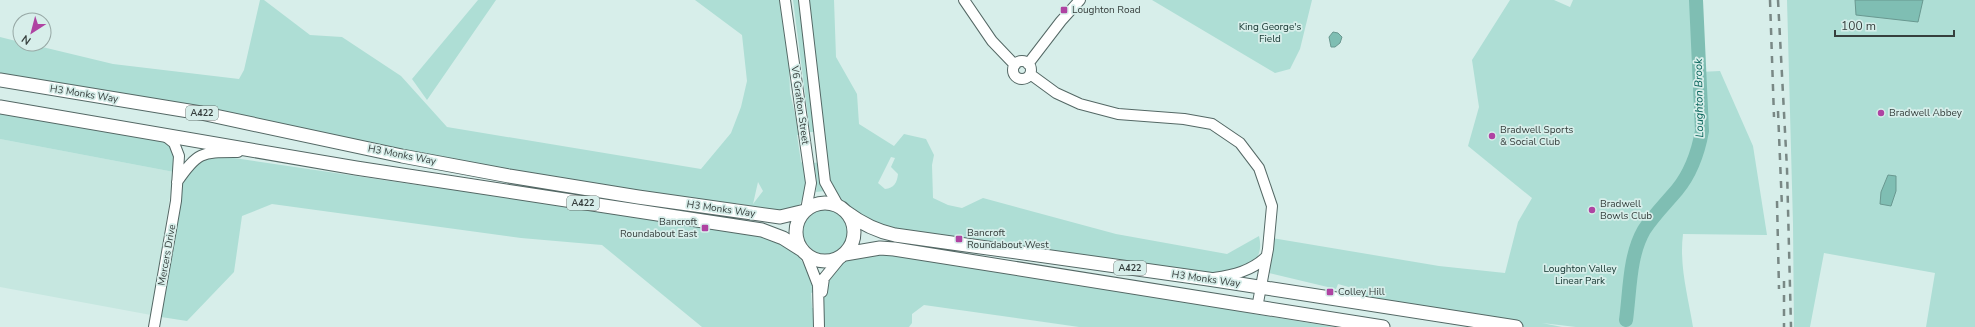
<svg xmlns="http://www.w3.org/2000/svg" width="1975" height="327" font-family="'Nunito Sans',sans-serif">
<rect width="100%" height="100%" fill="#d7eeea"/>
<path fill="#c6e7e0" d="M 0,139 L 174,172 L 151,315 L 0,287 Z"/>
<path fill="#aeded5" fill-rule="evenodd" d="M 260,0 L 264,0 L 310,35 L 342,37 L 401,76 L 447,127 L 701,169 L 731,133 L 741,107 L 747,81 L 742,35 L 695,0 L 780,0 L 789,63 L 790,93 L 800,135 L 797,135 L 801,162 L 804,164 C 806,180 807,194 798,207 L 780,212 L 736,203 L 736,206 L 684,204 L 0,80 L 0,37 L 20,42 L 20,44 L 30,44 L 113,64 L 239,79 L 244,70 ZM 758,182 L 763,191 L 753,204 Z
M 478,0 L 496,0 L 427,100 L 412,79 Z
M 793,0 L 800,0 L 815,132 L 810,132 Z
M 804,0 L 834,0 L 836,57 L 857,94 L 859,124 L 894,146 L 904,134 L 926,139 L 934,155 L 932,165 L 933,198 L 948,205 L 962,208 L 983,198 L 1116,234 L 1227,254 L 1259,236 C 1266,266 1240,270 1216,274 L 895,238 L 839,207 L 825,182 ZM 891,157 L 895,158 L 891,167 L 898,174 C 897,183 894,188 885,189 L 878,183 Z
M 1152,0 L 1312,0 L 1300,49 L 1290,69 L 1275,73 Z
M 1510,0 L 1554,0 L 1570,7 L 1573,0 L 1696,0 L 1699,72 L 1720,71 L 1753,146 L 1767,235 L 1683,234 C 1679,266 1688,296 1693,327 L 1576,327 L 1542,323 L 1562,327 L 1516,327 L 1370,304 L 1356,295 L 1356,291 L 1352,288 L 1338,284 L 1336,289 L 1269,273 L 1272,238 L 1439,266 L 1505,273 L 1518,222 L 1532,198 L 1468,146 L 1479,107 L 1472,60 Z
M 1787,0 L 1975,0 L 1975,327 L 1926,327 L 1935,273 L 1824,253 L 1810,327 L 1794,327 L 1793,224 Z
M 0,107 L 167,141 L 176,154 L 174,172 L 0,139 Z
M 214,155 L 424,186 L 558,199 L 709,222 L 734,232 L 763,237 L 764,235 C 796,252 806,256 814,292 L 811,293 L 812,308 L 820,308 L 824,278 L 842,256 L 880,248 L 1098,281 L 1254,314 L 1334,327 L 1079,327 L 924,305 L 912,314 L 912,323 L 909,327 L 702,327 L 602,245 L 521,238 L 272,204 L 242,216 L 234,272 L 187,321 L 161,317 L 184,178 L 195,163 Z
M 819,162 L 825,191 L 816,192 L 817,181 L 814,163 Z
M803 231a23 23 0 1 1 46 0a23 23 0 1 1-46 0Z"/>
<path fill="#7fbeb3" stroke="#699890" d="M 1855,0 L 1923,0 L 1918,22 L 1856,15 Z
M 1333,32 L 1338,33 L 1342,37 L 1340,43 L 1335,47 L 1331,47 L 1329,37 Z
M 1888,175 L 1896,176 L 1896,191 L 1891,206 L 1880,204 L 1881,192 Z"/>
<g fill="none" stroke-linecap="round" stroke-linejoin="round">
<path stroke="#7fbeb3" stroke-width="14" d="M 1626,320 C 1630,291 1629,256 1644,230 C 1653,216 1666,203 1677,190 C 1691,173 1698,153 1702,131 L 1696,0"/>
<defs>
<path id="tertiary" d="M 785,0 L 811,183 L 806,210
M 804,0 L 825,182 L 839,207
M 964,0 L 992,41 L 1015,65
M1013 70a9 9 0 1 1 18 0a9 9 0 1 1-18 0Z
M 1028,64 L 1061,21 L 1080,0
M 1030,74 L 1056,93 L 1080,104 L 1118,114 L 1184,119 L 1212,124 L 1240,143 L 1259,168 L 1272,206 L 1268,249 L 1257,308
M 177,182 C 198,151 202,152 238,152
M 806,254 L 818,285 L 819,327
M 1214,278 C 1234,275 1251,271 1266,257
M 822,292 L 824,278 L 842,256
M 154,327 L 176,201 L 179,156 L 174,143 L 164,135"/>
<path id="primary" d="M 0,80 L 201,113 L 402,156 L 509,176 L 638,197 L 780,217 L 805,211
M 0,107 L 356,168 L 762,230 L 783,238 L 802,250
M796 232a29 29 0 1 1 58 0a29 29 0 1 1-58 0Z
M 846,212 C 862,224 876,231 895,235 L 1208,279 L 1516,327
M 845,254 L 880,248 L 894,249 L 1383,327"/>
</defs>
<use href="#tertiary" stroke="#546865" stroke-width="12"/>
<use href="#primary" stroke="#546865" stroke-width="15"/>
<use href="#tertiary" stroke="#fff" stroke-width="10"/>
<use href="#primary" stroke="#fff" stroke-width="13"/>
<path stroke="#798885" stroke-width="2.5" stroke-dasharray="7 7" stroke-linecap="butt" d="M 1770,0 L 1774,117
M 1778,0 L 1787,169 L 1791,327
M 1778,111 L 1782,207
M 1777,201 L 1779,289
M 1784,281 L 1784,327"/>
</g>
<g fill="#af43a2" stroke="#d7eeea" stroke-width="1.5">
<rect x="1060" y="6" width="8" height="8" rx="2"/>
<circle cx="1881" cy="113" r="4"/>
<circle cx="1492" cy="136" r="4"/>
<circle cx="1592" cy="210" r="4"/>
<rect x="701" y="224" width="8" height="8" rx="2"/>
<rect x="955" y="235" width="8" height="8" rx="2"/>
<rect x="1326" y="288" width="8" height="8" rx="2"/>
</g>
<g text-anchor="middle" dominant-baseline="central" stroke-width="3.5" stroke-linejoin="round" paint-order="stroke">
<g fill="#d7eeea" stroke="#667471" stroke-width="1">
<rect x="186" y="106" width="32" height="14" rx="3"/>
<rect x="567" y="196" width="32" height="14" rx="3"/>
<rect x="1114" y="261" width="32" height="14" rx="3"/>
</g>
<g font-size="9" font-weight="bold" fill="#363f3d">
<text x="202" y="113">A422</text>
<text x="583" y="203">A422</text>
<text x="1130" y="268">A422</text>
</g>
<g font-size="10" fill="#363f3d" stroke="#d7eeea" text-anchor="start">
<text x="1072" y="10">Loughton Road</text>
<text x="1889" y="113">Bradwell Abbey</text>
<text x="1500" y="130">Bradwell Sports<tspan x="1500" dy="12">&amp; Social Club</tspan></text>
<text x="1600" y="204">Bradwell<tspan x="1600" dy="12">Bowls Club</tspan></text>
<text x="697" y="222" text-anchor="end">Bancroft<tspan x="697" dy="12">Roundabout East</tspan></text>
<text x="967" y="233">Bancroft<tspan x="967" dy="12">Roundabout West</tspan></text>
<text x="1338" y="292">Colley Hill</text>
</g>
<g font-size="10" fill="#13332e" stroke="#d7eeea">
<text x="1270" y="27">King George's<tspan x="1270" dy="12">Field</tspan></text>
<text x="1580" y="269">Loughton Valley<tspan x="1580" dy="12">Linear Park</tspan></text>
</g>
<g font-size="10" fill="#363f3d" stroke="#d7eeea">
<text transform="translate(84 94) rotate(9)">H3 Monks Way</text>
<text transform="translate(800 105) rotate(82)">V6 Grafton Street</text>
<text transform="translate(402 155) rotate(11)">H3 Monks Way</text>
<text transform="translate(721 209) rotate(8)">H3 Monks Way</text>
<text transform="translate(167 255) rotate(-80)">Mercers Drive</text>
<text transform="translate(1206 279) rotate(8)">H3 Monks Way</text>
</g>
<g font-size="11" font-style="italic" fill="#036056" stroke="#d7eeea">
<text transform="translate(1699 98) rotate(-91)">Loughton Brook</text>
</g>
</g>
<g transform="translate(32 32) rotate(216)"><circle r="19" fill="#d7eeea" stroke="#97a8a5"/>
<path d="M0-3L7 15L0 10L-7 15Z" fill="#af43a2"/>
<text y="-6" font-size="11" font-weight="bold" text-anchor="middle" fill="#363f3d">N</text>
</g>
<path d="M1835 30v6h119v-6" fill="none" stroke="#363f3d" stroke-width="2"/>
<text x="1841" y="30" font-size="12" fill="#363f3d" stroke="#d7eeea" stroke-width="3" paint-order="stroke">100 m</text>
</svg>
